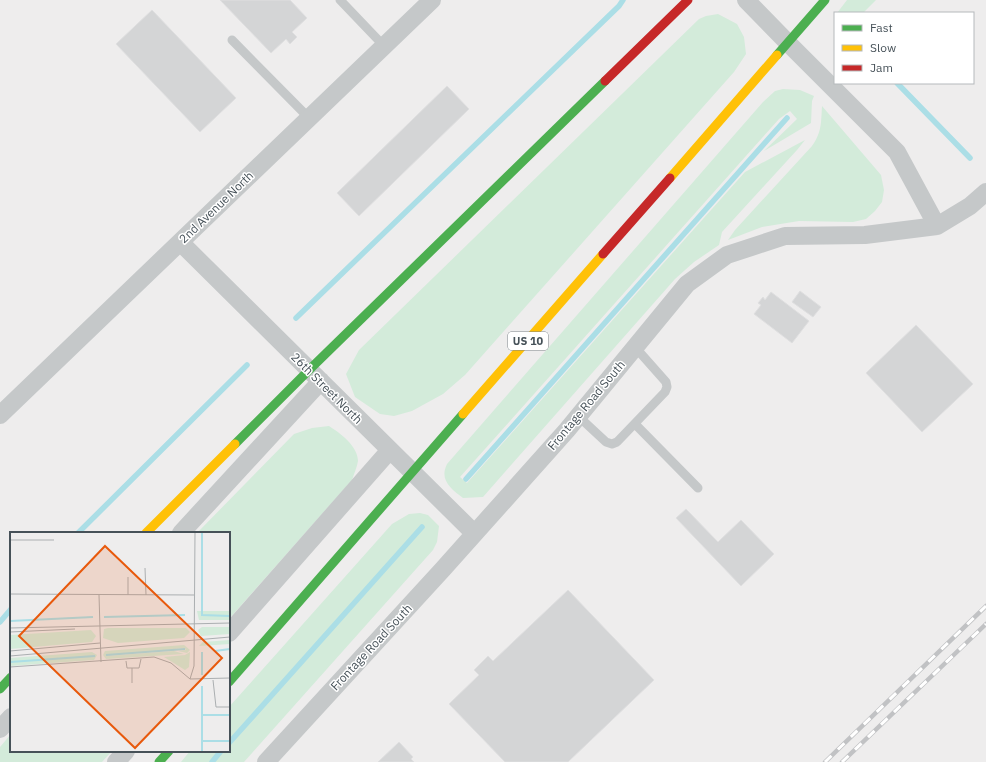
<svg xmlns="http://www.w3.org/2000/svg" width="986" height="762" font-family="'IBM Plex Sans',sans-serif">
<rect width="100%" height="100%" fill="#eeeded"/>
<path fill="#d3ebda" d="M 847,0 L 876,0 L 863,13 L 837,13 Z
M 718,14 L 737,24 L 744,37 L 746,54 L 734,72 L 465,375 L 443,394 L 412,411 L 394,416 L 380,414 L 355,397 L 346,374 L 359,350 L 699,19 L 706,16 Z
M 783,89 L 800,90 L 814,96 L 812,101 L 811,123 L 764,151 L 797,119 L 790,111 L 779,119 L 460,477 L 467,483 L 745,172 L 805,140 L 797,150 L 722,232 L 719,245 L 694,262 L 675,279 L 483,497 L 463,498 C 451,489 439,480 447,464 L 763,102 L 775,91 Z
M 822,106 L 881,175 L 884,190 L 882,202 L 875,211 L 866,219 L 853,222 L 799,221 L 762,227 L 728,240 L 735,230 L 812,146 C 822,132 821,122 822,106 Z
M 329,426 C 340,433 358,446 358,461 C 357,467 354,474 352,480 L 229,619 L 229,533 L 197,533 L 294,434 L 312,428 Z
M 420,513 L 428,515 L 439,526 L 437,542 L 433,550 L 244,762 L 181,762 L 190,751 L 229,751 L 229,707 L 392,524 L 409,514 Z
M 11,734 L 11,751 L 112,751 L 102,762 L 0,762 L 0,747 Z"/>
<g fill="none" stroke-linecap="round" stroke-linejoin="round">
<path stroke="#abdee6" stroke-width="5.5" d="M 897,83 L 970,158
M 296,318 L 619,6 L 623,0
M 466,479 L 787,118
M 78,533 L 247,365
M 0,622 L 11,609
M 229,743 L 422,527
M 212,762 L 221,751"/>
</g>
<path fill="#d4d5d6" stroke="#dfdfe0" d="M 220,0 L 290,0 L 307,18 L 292,32 L 297,37 L 290,44 L 286,39 L 271,53 Z
M 152,10 L 236,98 L 200,132 L 116,44 Z
M 447,86 L 469,109 L 359,216 L 337,193 Z
M 800,291 L 821,307 L 813,317 L 792,302 Z
M 771,292 L 809,321 L 792,343 L 754,314 L 761,305 L 758,303 L 763,297 L 765,300 Z
M 916,325 L 973,384 L 922,432 L 866,373 Z
M 686,509 L 718,542 L 741,520 L 774,554 L 741,586 L 676,518 Z
M 568,590 L 654,680 L 568,762 L 505,762 L 449,704 L 479,675 L 474,670 L 488,656 L 493,661 Z
M 399,742 L 413,757 L 411,759 L 414,762 L 378,762 Z"/>
<g fill="none" stroke-linecap="round" stroke-linejoin="round">
<path stroke="#c5c8c9" stroke-width="9" d="M 340,0 L 384,46
M 232,40 L 309,118
M 578,416 L 606,442 L 612,444 L 617,442 L 665,392 L 667,387 L 666,382 L 635,347
M 635,424 L 698,488"/>
<path stroke="#c5c8c9" stroke-width="18" d="M 746,0 L 788,43 L 897,152 L 937,226
M 180,242 L 474,533
M 0,415 L 432,0
M 181,533 L 321,381
M 229,633 L 390,450
M 0,729 L 11,717
M 116,762 L 126,751
M 266,762 L 443,569 L 567,430 L 687,284 L 727,255 L 785,236 L 865,235 L 937,226 L 970,206 L 986,192"/>
<path stroke="#4caf50" stroke-width="9" d="M 777,55 L 825,0
M 235,444 L 309,370 L 605,81
M 229,682 L 463,414
M 0,689 L 11,677
M 159,762 L 169,751"/>
<path stroke="#ffc107" stroke-width="9" d="M 670,178 L 777,55
M 463,414 L 603,254
M 146,533 L 235,444"/>
<path stroke="#c62828" stroke-width="9" d="M 605,81 L 688,0
M 603,254 L 670,178"/>
<defs>
<path id="rail" d="M 825,762 L 986,606
M 842,762 L 986,624"/>
</defs>
<use href="#rail" stroke="#c1c2c4" stroke-width="4.5"/>
<use href="#rail" stroke="#fff" stroke-width="3" stroke-dasharray="9" stroke-linecap="butt"/>
</g>
<g text-anchor="middle" dominant-baseline="central" stroke-width="3" stroke-linejoin="round" paint-order="stroke">
<rect fill="#fff" stroke="#7e858a" stroke-width="1" x="508" y="332" width="40" height="18" rx="3"/>
<g font-size="11" font-weight="bold" fill="#465158">
<text x="528" y="341">US 10</text>
</g>
<g font-size="12" fill="#465158" stroke="#fff">
<text transform="translate(216 207) rotate(-44)">2nd Avenue North</text>
<text transform="translate(327 388) rotate(45)">26th Street North</text>
<text transform="translate(586 405) rotate(-50)">Frontage Road South</text>
<text transform="translate(371 647) rotate(-47)">Frontage Road South</text>
</g>
</g>
<g transform="translate(10 532)">
<rect width="220" height="220" fill="#eeeded"/>
<path d="M 187,79 L 220,79 L 220,88 L 189,88 ZM 192,95 L 220,95 L 220,102 L 191,104 L 188,98 ZM 98,96 L 176,96 L 180,100 L 174,106 L 108,111 L 93,106 L 94,97 ZM 81,98 L 86,104 L 82,110 L 0,117 L 0,103 ZM 220,108 L 220,112 L 189,114 L 193,110 ZM 174,113 L 180,118 L 177,121 L 168,119 L 176,118 L 174,116 L 95,124 L 164,119 L 174,122 L 96,127 L 93,123 L 95,119 ZM 82,120 L 87,123 L 84,128 L 0,134 L 0,126 ZM 180,120 L 179,135 L 175,138 L 154,125 L 175,123 Z" fill="#d3ebda"/>
<path fill="none" stroke="#abdee6" stroke-width="2" d="M 192,0 L 192,83 L 220,84M 94,85 L 175,83M 0,89 L 83,85M 205,119 L 220,117M 192,120 L 192,143M 96,123 L 175,117M 0,130 L 85,124M 193,183 L 220,183M 192,209 L 220,209M 192,220 L 192,154"/>
<path fill="none" stroke="#abafb1" stroke-width="1" d="M 0,8 L 44,8M 135,36 L 136,63M 118,45 L 118,63M 0,62 L 184,63M 89,63 L 91,130M 0,96 L 220,91M 0,100 L 65,97M 0,119 L 90,111M 0,124 L 220,105M 116,129 L 117,136 L 129,136 L 131,127M 0,135 L 144,125 L 161,131 L 180,147 L 220,146M 122,136 L 122,151M 180,147 L 184,134 L 185,0M 203,148 L 206,175 L 220,175"/>
<path fill="#e8590c" fill-opacity="0.15" stroke="#e8590c" stroke-width="2" d="M 95,14 L 212,126 L 125,216 L 9,104 Z"/>
<rect width="220" height="220" fill="none" stroke="#465158" stroke-width="2"/>
</g>
<rect x="834" y="12" width="140" height="72" fill="#ffffff" stroke="#b5b9bc"/>
<rect x="842" y="25" width="20" height="6" fill="#4caf50" stroke="#b5b9bc"/>
<text x="870" y="32" font-size="12" fill="#465158">Fast</text>
<rect x="842" y="45" width="20" height="6" fill="#ffc107" stroke="#b5b9bc"/>
<text x="870" y="52" font-size="12" fill="#465158">Slow</text>
<rect x="842" y="65" width="20" height="6" fill="#c62828" stroke="#b5b9bc"/>
<text x="870" y="72" font-size="12" fill="#465158">Jam</text>
</svg>
